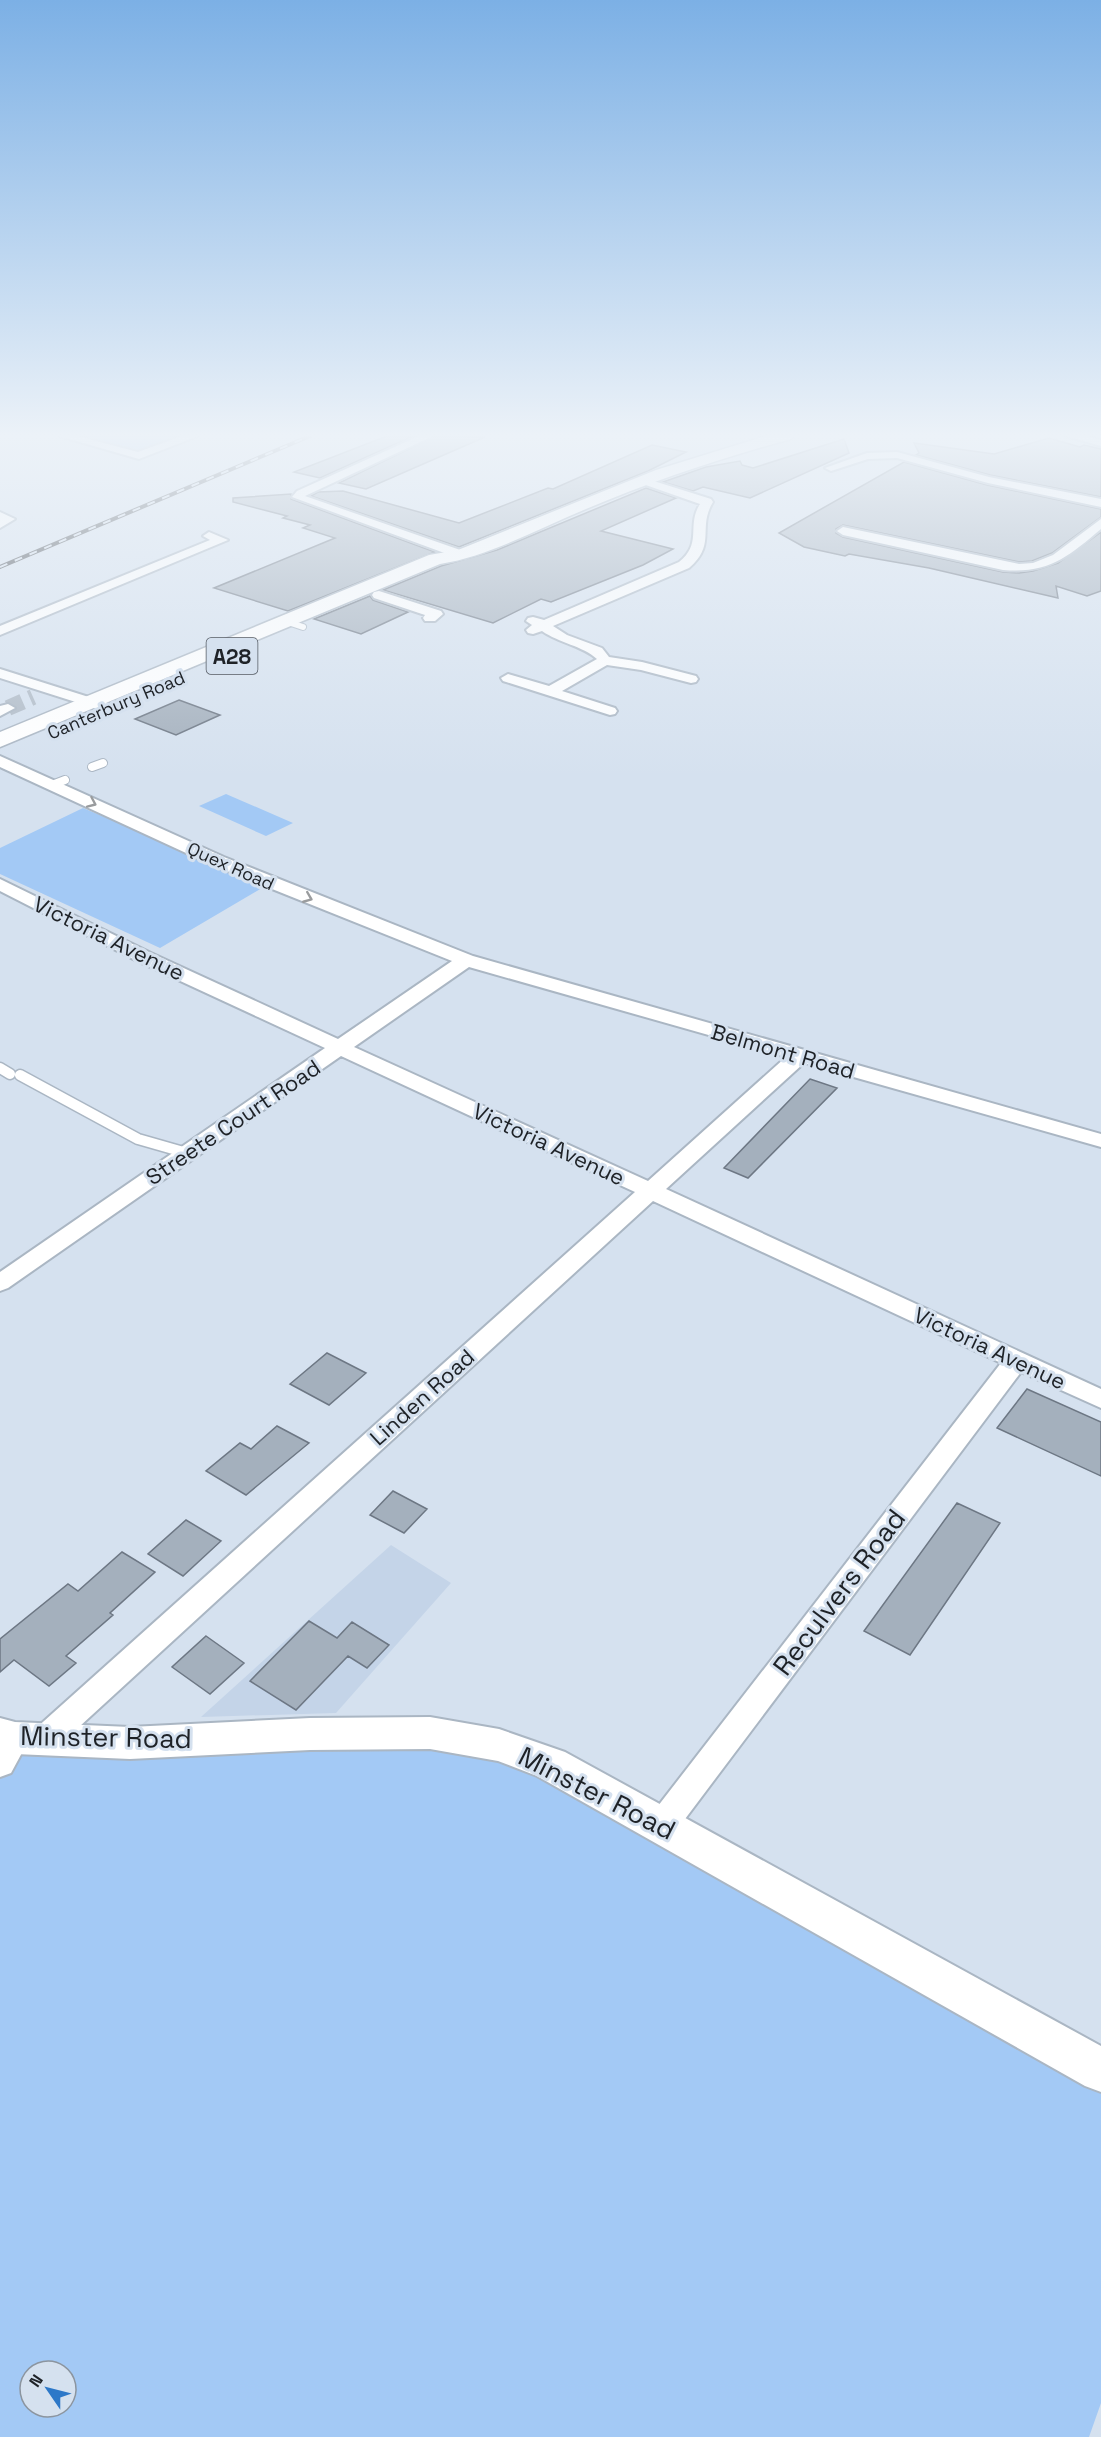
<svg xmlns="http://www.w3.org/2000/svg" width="1101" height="2437" font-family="'Space Grotesk',sans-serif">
<rect width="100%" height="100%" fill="#d5e1ef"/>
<path fill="#c4d4e8" d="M 391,1545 L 451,1583 L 336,1713 L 201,1717 Z"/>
<path fill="#a3c9f5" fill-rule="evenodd" d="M 82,436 L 190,436 L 146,452 Z
M 226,794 L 293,823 L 266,836 L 199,806 Z
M 83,808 L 267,885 L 160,948 L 0,874 L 0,848 Z
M 15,1738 L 499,1745 L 1101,2070 L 1101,2403 L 1089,2437 L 0,2437 L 0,1764 ZM 30,2371 L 66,2371 L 66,2407 L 30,2407 Z"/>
<path fill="#a4b0bd" stroke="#6d7784" stroke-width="1.5" d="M 387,436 L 413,436 L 320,478 L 294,472 Z
M 435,436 L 485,437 L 366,489 L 339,483 Z
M 1049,438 L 1080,447 L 1084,445 L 1101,449 L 1101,497 L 990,475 L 916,455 L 919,453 L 914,443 L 994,454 Z
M 844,439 L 849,453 L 750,498 L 703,487 L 693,491 L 663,482 L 706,467 L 740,461 L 742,465 L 753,468 Z
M 652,445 L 686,452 L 648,471 L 459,547 L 311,496 L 318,492 L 343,491 L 459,523 L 548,488 L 553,489 Z
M 904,462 L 987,485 L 1101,509 L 1101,517 L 1052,553 L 1032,561 L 1019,562 L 843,525 L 836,529 L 836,533 L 843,537 L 1003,572 L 1019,573 L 1033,571 L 1058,563 L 1101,532 L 1101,591 L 1087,596 L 1056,586 L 1058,598 L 929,568 L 849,554 L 845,556 L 804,547 L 779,533 Z
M 646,488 L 676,498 L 601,531 L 673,549 L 643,565 L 551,602 L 541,599 L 493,623 L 383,590 L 441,566 L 497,550 Z
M 291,494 L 291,499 L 435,552 L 288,611 L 214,588 L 335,538 L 303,528 L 310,525 L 283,518 L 287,516 L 233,502 L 233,498 Z
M 370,596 L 373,600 L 408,612 L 361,634 L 314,619 Z
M 179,700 L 220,715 L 176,735 L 135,719 Z
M 810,1079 L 837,1088 L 748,1178 L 724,1168 Z
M 327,1353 L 366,1373 L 329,1405 L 290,1384 Z
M 1027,1389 L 1101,1422 L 1101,1476 L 997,1428 Z
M 277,1426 L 309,1443 L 246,1495 L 206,1471 L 240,1443 L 251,1449 Z
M 393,1491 L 427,1509 L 404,1533 L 370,1515 Z
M 957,1503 L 1000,1523 L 910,1655 L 864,1631 Z
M 186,1520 L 221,1541 L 183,1576 L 148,1554 Z
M 122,1552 L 155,1572 L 110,1613 L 113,1615 L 66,1656 L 76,1663 L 49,1686 L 14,1660 L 0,1672 L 0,1639 L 68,1584 L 78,1591 Z
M 309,1621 L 337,1638 L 352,1622 L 389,1645 L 367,1668 L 348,1656 L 296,1710 L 250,1681 Z
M 206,1636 L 244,1663 L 210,1694 L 172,1667 Z"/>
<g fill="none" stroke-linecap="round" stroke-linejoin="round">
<path stroke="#b0bbc7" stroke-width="16" stroke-dasharray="16 8" stroke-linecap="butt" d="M 8,708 L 33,697"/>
<defs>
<path id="service-far2" d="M 285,621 L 303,627"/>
<path id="service-far1" d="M 92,767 L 103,763
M 52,785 L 65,780"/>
<path id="service" d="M 0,1068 L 10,1074
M 20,1075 L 138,1139 L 187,1153"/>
<path id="minor" d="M 59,436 L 77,436 L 138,452 L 182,436 L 198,436 L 139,459 Z
M 419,436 L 433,436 L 305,496 L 466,552 L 468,555 L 466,558 L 458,558 L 292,497 L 297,491 Z
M 1066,436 L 1086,436 L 1101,440 L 1101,446 Z
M 897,452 L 989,477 L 1101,499 L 1101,507 L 988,483 L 897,458 L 868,459 L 831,471 L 825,468 L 867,453 Z
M 644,478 L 711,499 L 713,502 C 697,528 717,544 689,568 L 553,626 L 567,635 L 602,648 L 609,657 L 642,662 L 696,676 L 698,679 L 696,682 L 691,683 L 641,670 L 607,665 L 562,691 L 615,708 L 617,711 L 615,714 L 610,715 L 503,681 L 501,678 L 508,674 L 549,686 L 597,659 C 583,646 559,643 542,631 L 533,634 L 528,633 L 526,630 L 532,625 L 526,621 L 528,618 L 533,617 L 544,620 L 679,562 C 703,543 686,526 700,504 L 640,483 L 640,479 Z
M 0,512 L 15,519 L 0,528 Z
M 1101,519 L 1101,529 C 1068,557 1048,574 1003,570 L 843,535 L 837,531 L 843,527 L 1019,564 L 1033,563 L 1053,555 Z
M 209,532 L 228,540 L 0,635 L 0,626 L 210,540 L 203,536 Z
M 379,591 L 441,611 L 443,614 L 435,621 L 425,621 L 423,618 L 425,615 L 374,598 L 372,595 L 374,592 Z
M 0,669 L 114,705 L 116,708 L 114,711 L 104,711 L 0,678 Z
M 8,704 L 15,708 L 0,716 L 0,706 Z
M 0,756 L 224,857 L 473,956 L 1101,1134 L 1101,1147 L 804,1063 L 666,1189 L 1101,1389 L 1101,1408 L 1021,1372 L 673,1835 L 662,1839 L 651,1835 L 646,1825 L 651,1815 L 1001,1363 L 653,1201 L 56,1748 L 45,1752 L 34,1748 L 30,1739 L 34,1730 L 635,1192 L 341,1056 L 8,1288 L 0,1291 L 0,1272 L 325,1048 L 137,961 L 0,891 L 0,879 L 151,953 L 338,1039 L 452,961 L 212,865 L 0,767 ZM 469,967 L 786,1057 L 648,1181 L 354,1047 Z
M 15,1725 L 26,1729 L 30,1738 L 11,1773 L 0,1777 L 0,1736 L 4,1729 Z"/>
<path id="tertiary" d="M 430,1717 L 499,1729 L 565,1752 L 1101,2046 L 1101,2092 L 1085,2086 L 537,1776 L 498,1761 L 430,1749 L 310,1750 L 130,1759 L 15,1754 L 0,1750 L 0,1718 L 15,1722 L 130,1727 L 310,1718 Z"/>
<path id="trunk" d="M 766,436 L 793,436 L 791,439 C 721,458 653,481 586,509 C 539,528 491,556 440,564 L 0,747 L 0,732 L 429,555 L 458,550 L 656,470 Z"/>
</defs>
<use href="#service-far2" stroke="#aab6c3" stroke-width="8"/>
<use href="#service-far1" stroke="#aab6c3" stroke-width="10"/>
<use href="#service" stroke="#aab6c3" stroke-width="13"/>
<use href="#minor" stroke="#aab6c3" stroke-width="4"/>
<use href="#tertiary" stroke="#aab6c3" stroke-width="4"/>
<use href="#trunk" stroke="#aab6c3" stroke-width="3"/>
<use href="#service-far2" stroke="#fff" stroke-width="6"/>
<use href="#service-far1" stroke="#fff" stroke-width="8"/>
<use href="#service" stroke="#fff" stroke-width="10"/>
<use href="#minor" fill="#fff" fill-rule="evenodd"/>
<use href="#tertiary" fill="#fff" fill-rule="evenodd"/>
<use href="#trunk" fill="#fff" fill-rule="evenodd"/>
<defs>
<path id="rail" d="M 0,567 L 310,436"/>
</defs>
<use href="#rail" stroke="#454b52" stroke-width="4"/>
<use href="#rail" stroke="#d5e1ef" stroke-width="2" stroke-dasharray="8" stroke-linecap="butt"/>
</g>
<defs><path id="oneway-chevron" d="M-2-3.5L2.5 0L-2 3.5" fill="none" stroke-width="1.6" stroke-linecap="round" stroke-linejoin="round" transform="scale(1.5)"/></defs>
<g stroke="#9a9c9e">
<use href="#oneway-chevron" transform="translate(92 803) rotate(24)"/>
<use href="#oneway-chevron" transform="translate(308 898) rotate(22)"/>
</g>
<linearGradient id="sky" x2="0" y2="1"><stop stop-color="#7cb0e5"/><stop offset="0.56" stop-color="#ecf2f8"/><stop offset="1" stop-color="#ecf2f8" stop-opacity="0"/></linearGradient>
<rect width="1101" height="777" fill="url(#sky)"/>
<g text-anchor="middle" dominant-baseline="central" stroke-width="6" stroke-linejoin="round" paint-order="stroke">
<g font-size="18" fill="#1e2227" stroke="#d5e1ef">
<text transform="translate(116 705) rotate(-23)">Canterbury Road</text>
<text transform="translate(231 866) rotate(24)">Quex Road</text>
</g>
<rect fill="#d5e1ef" stroke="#555b63" stroke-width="1.5" x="206.5" y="638" width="51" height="36" rx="4.5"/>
<g font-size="21" font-weight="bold" fill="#1e2227">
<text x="232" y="656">A28</text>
</g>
<g font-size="22" fill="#1e2227" stroke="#d5e1ef">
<text transform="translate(109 938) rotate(26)">Victoria Avenue</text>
<text transform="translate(783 1051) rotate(16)">Belmont Road</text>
<text transform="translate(233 1122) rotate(-34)">Streete Court Road</text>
<text transform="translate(549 1144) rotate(25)">Victoria Avenue</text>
<text transform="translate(990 1348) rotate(25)">Victoria Avenue</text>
<text transform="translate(422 1397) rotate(-42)">Linden Road</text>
</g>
<g font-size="27" fill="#1e2227" stroke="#d5e1ef">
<text transform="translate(839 1592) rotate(-53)">Reculvers Road</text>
<text transform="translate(106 1737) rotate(1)">Minster Road</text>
<text transform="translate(597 1793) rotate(27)">Minster Road</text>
</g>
</g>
<g transform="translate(48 2389) rotate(305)"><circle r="28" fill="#d5e1ef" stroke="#8c959f" stroke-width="1.5"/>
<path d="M0-4.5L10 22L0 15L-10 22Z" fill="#2d78c8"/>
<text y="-9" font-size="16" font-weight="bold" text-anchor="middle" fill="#1e2227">N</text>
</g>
</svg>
